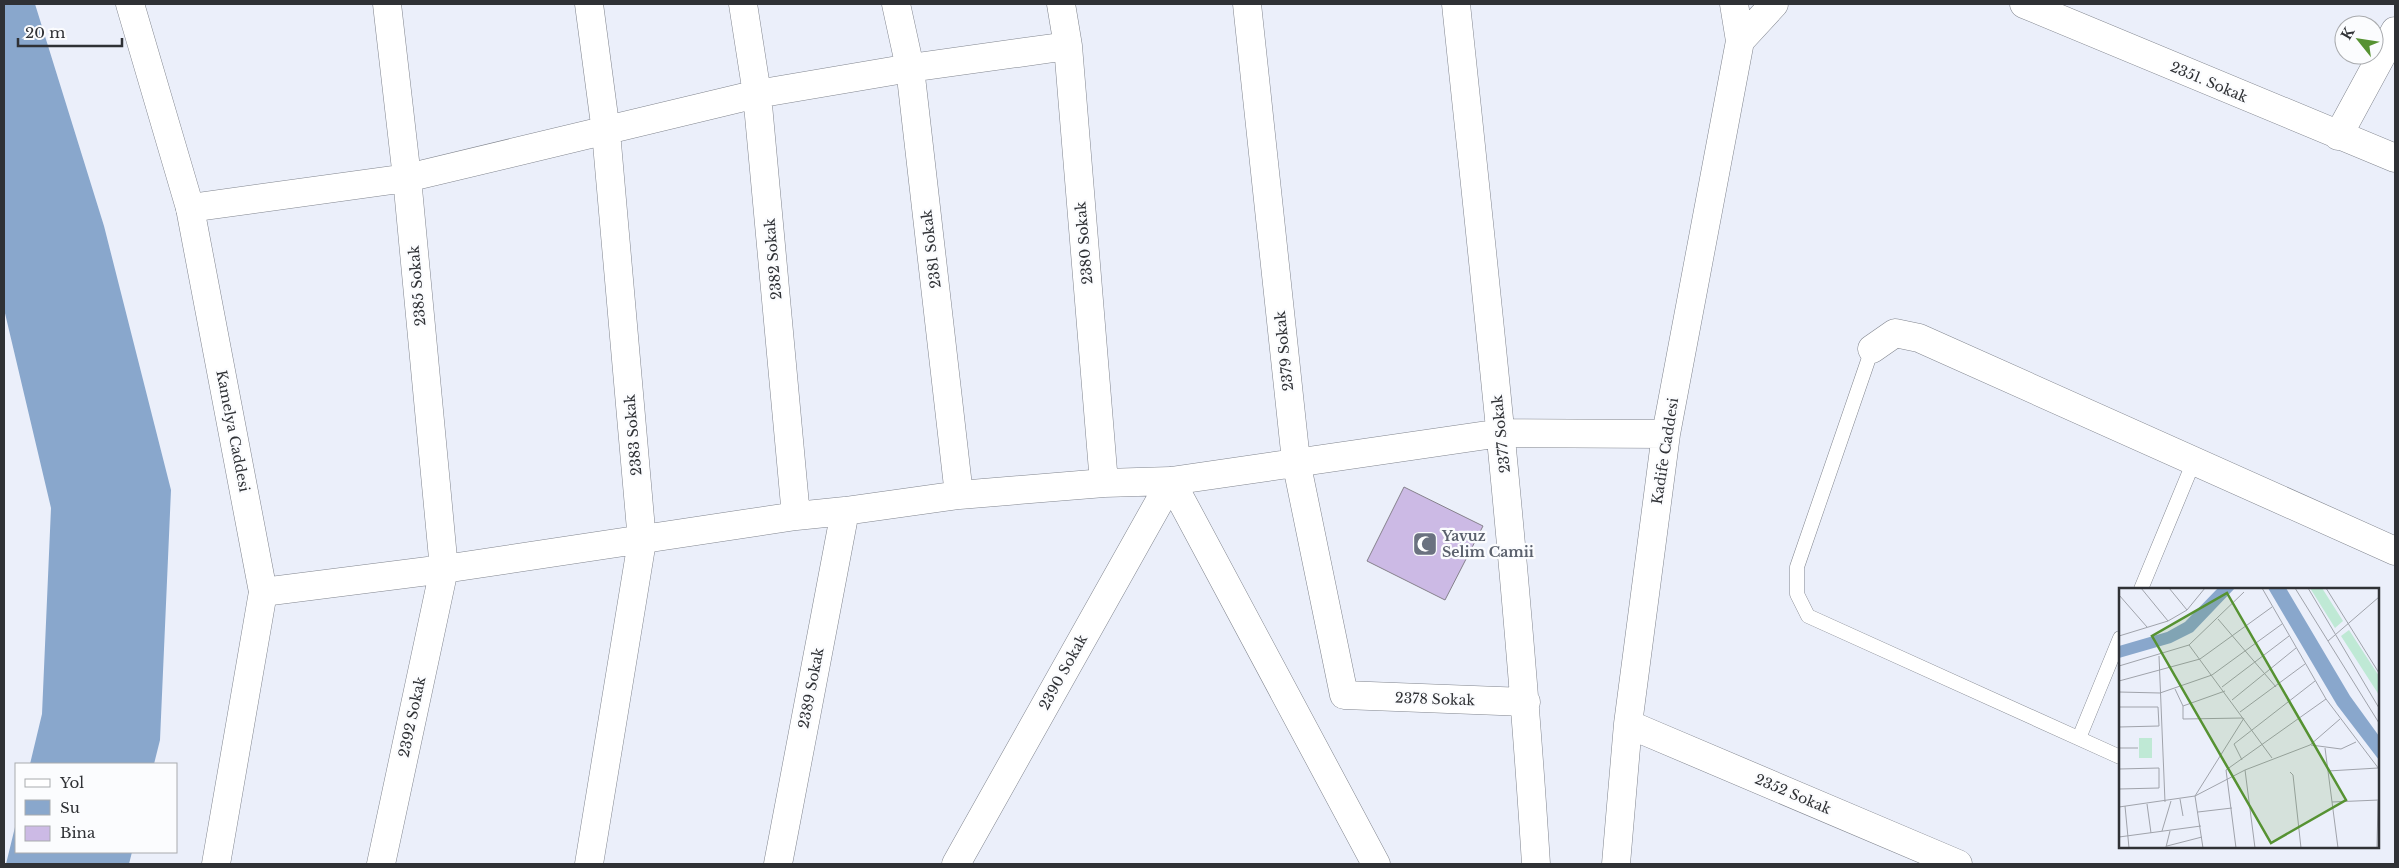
<svg xmlns="http://www.w3.org/2000/svg" width="2399" height="868" font-family="'Libre Baskerville',serif">
<rect width="100%" height="100%" fill="#ebeffa"/>
<path fill="#89a7cc" d="M 4,4 L 35,4 L 104,226 L 171,490 L 160,740 L 154,764 L 30,764 L 42,714 L 51,508 L 4,309 Z
M 16,823 L 16,852 L 132,852 L 129,864 L 6,864 Z"/>
<path fill="#ccbae5" stroke="#85818b" d="M 1404,487 L 1483,526 L 1445,600 L 1367,561 Z"/>
<g fill="none" stroke-linecap="round" stroke-linejoin="round">
<defs>
<path id="lane" d="M 1872,349 L 1797,567 L 1797,594 L 1808,616 L 2120,757
M 2141,589 L 2194,461
M 2079,738 L 2120,638"/>
<path id="street" d="M 743,4 L 757,94 L 796,516
M 896,4 L 910,68 L 959,495
M 1061,4 L 1068,46 L 1104,483
M 1247,4 L 1296,461 L 1344,695 L 1526,702
M 1456,4 C 1486,290 1518,577 1536,864
M 2024,4 L 2395,158
M 1740,41 L 1774,4
M 2338,136 L 2395,31
M 190,208 L 407,178 L 757,94 L 910,68 L 1068,46
M 1872,349 L 1895,333 L 1919,338 L 2395,551
M 1171,481 L 1376,864
M 263,592 L 444,569 L 796,516 L 845,511 L 959,495 L 1104,483 L 1171,481 L 1501,433 L 1666,434
M 1628,724 L 1958,864
M 381,864 L 444,569 L 407,178 L 387,4
M 589,864 L 642,541 L 606,132 L 589,4
M 778,864 L 845,511
M 956,864 L 1171,481
M 1616,864 L 1628,724 L 1666,434 L 1740,41 L 1734,4"/>
<path id="secondary" d="M 130,4 L 190,208 L 263,592 L 216,864"/>
</defs>
<use href="#lane" stroke="#81858e" stroke-width="15"/>
<use href="#street" stroke="#81858e" stroke-width="29"/>
<use href="#secondary" stroke="#81858e" stroke-width="29"/>
<use href="#lane" stroke="#fff" stroke-width="14"/>
<use href="#street" stroke="#fff" stroke-width="28"/>
<use href="#secondary" stroke="#fff" stroke-width="28"/>
</g>
<defs>
<symbol id="mosque-square" viewBox="-11 -11 22 22"><rect x="-9" y="-9" width="18" height="18" rx="4" fill="#6b7280" stroke="#fbfcfe"/><path d="M3.5-4.9A6 6 0 1 0 3.5 4.9A5 5 0 1 1 3.5-4.9Z" fill="#fff"/></symbol>
</defs>
<g fill-rule="evenodd">
<use href="#mosque-square" x="1411" y="530" width="28" height="28"/>
</g>
<g text-anchor="middle" dominant-baseline="central" stroke-width="4.5" stroke-linejoin="round" paint-order="stroke">
<g font-size="14" fill="#2f3135" stroke="#fbfcfe">
<text transform="translate(2209 82) rotate(23)">2351. Sokak</text>
<text transform="translate(1084 243) rotate(-95)">2380 Sokak</text>
<text transform="translate(931 249) rotate(-97)">2381 Sokak</text>
<text transform="translate(773 259) rotate(-95)">2382 Sokak</text>
<text transform="translate(417 286) rotate(-95)">2385 Sokak</text>
<text transform="translate(1284 351) rotate(-96)">2379 Sokak</text>
<text transform="translate(233 431) rotate(79)">Kamelya Caddesi</text>
<text transform="translate(1501 434) rotate(-96)">2377 Sokak</text>
<text transform="translate(633 435) rotate(-95)">2383 Sokak</text>
<text transform="translate(1665 451) rotate(-81)">Kadife Caddesi</text>
<text transform="translate(1063 672) rotate(-61)">2390 Sokak</text>
<text transform="translate(811 688) rotate(-79)">2389 Sokak</text>
<text transform="translate(1435 699) rotate(2)">2378 Sokak</text>
<text transform="translate(412 717) rotate(-78)">2392 Sokak</text>
<text transform="translate(1793 794) rotate(23)">2352 Sokak</text>
</g>
<g font-size="14" font-weight="bold" fill="#5b616d" stroke="#fbfcfe" text-anchor="start">
<text x="1442" y="536">Yavuz<tspan x="1442" dy="16">Selim Camii</tspan></text>
</g>
</g>
<g transform="translate(2119 588)">
<rect width="260" height="260" fill="#ebeffa"/>
<path d="M 191,0 L 203,0 L 224,33 L 216,40 ZM 230,42 L 260,88 L 260,107 L 222,48 ZM 20,150 L 33,150 L 33,170 L 20,170 Z" fill="#bfe9d5"/>
<path d="M 99,0 L 116,0 L 74,44 L 52,55 L 0,70 L 0,58 L 48,44 L 66,34 ZM 149,0 L 167,0 L 231,108 L 260,148 L 260,172 L 218,117 Z" fill="#89a7cc"/>
<path fill="none" stroke="#a0a3ab" stroke-width="1" d="M 22,0 L 49,33M 50,0 L 68,22M 143,0 L 207,111 L 260,181M 176,0 L 260,135M 189,0 L 260,120M 207,0 L 260,85M 0,7 L 28,39M 99,31 L 157,99M 0,48 L 49,33 L 68,22 L 86,0M 209,53 L 260,9M 70,57 L 153,170M 40,68 L 46,214M 0,78 L 70,57 L 125,4M 0,93 L 81,71 L 153,19M 103,99 L 170,48M 56,101 L 64,118 L 64,131 L 124,130M 0,104 L 41,105 L 93,87 L 163,36M 113,112 L 177,60M 64,118 L 106,103M 0,119 L 39,119 L 40,138 L 0,139M 121,124 L 186,76M 192,157 L 222,161 L 237,154M 0,160 L 19,160M 206,160 L 219,260M 123,172 L 115,156 L 196,93M 0,181 L 40,180 L 40,200 L 0,201M 126,182 L 136,260M 209,183 L 259,180M 171,184 L 174,187 L 182,260M 61,211 L 64,228M 213,214 L 260,212M 28,216 L 32,245M 6,218 L 10,260M 0,219 L 76,208 L 126,182 L 191,157 L 221,131M 79,224 L 113,220M 43,243 L 52,213M 0,249 L 82,238M 48,258 L 83,249M 47,259 L 51,243M 84,260 L 76,208 L 125,130M 117,260 L 107,182 L 207,111M 258,260 L 259,213"/>
<path fill="#569232" fill-opacity="0.15" stroke="#569232" stroke-width="2.5" d="M 108,5 L 227,212 L 152,255 L 33,48 Z"/>
<rect width="260" height="260" fill="none" stroke="#2f3135" stroke-width="2.5"/>
</g>
<rect width="2399" height="868" fill="none" stroke="#2f3135" stroke-width="10"/>
<rect x="15" y="763" width="162" height="90" fill="#fbfcfe" stroke="#a9abae"/>
<rect x="25" y="779" width="25" height="8" fill="#ffffff" stroke="#a9abae"/>
<text x="60" y="788" font-size="15" fill="#2f3135">Yol</text>
<rect x="25" y="800" width="25" height="15" fill="#89a7cc" stroke="#a9abae"/>
<text x="60" y="813" font-size="15" fill="#2f3135">Su</text>
<rect x="25" y="826" width="25" height="15" fill="#ccbae5" stroke="#a9abae"/>
<text x="60" y="838" font-size="15" fill="#2f3135">Bina</text>
<g transform="translate(2359 40) rotate(300)"><circle r="24" fill="#fbfcfe" stroke="#a9abae"/>
<path d="M0-4L9 19L0 12L-9 19Z" fill="#569232"/>
<text y="-8" font-size="14" font-weight="bold" text-anchor="middle" fill="#2f3135">K</text>
</g>
<path d="M18 38v8h104v-8" fill="none" stroke="#2f3135" stroke-width="2.5"/>
<text x="25" y="38" font-size="15" fill="#2f3135" stroke="#fbfcfe" stroke-width="4" paint-order="stroke">20 m</text>
</svg>
